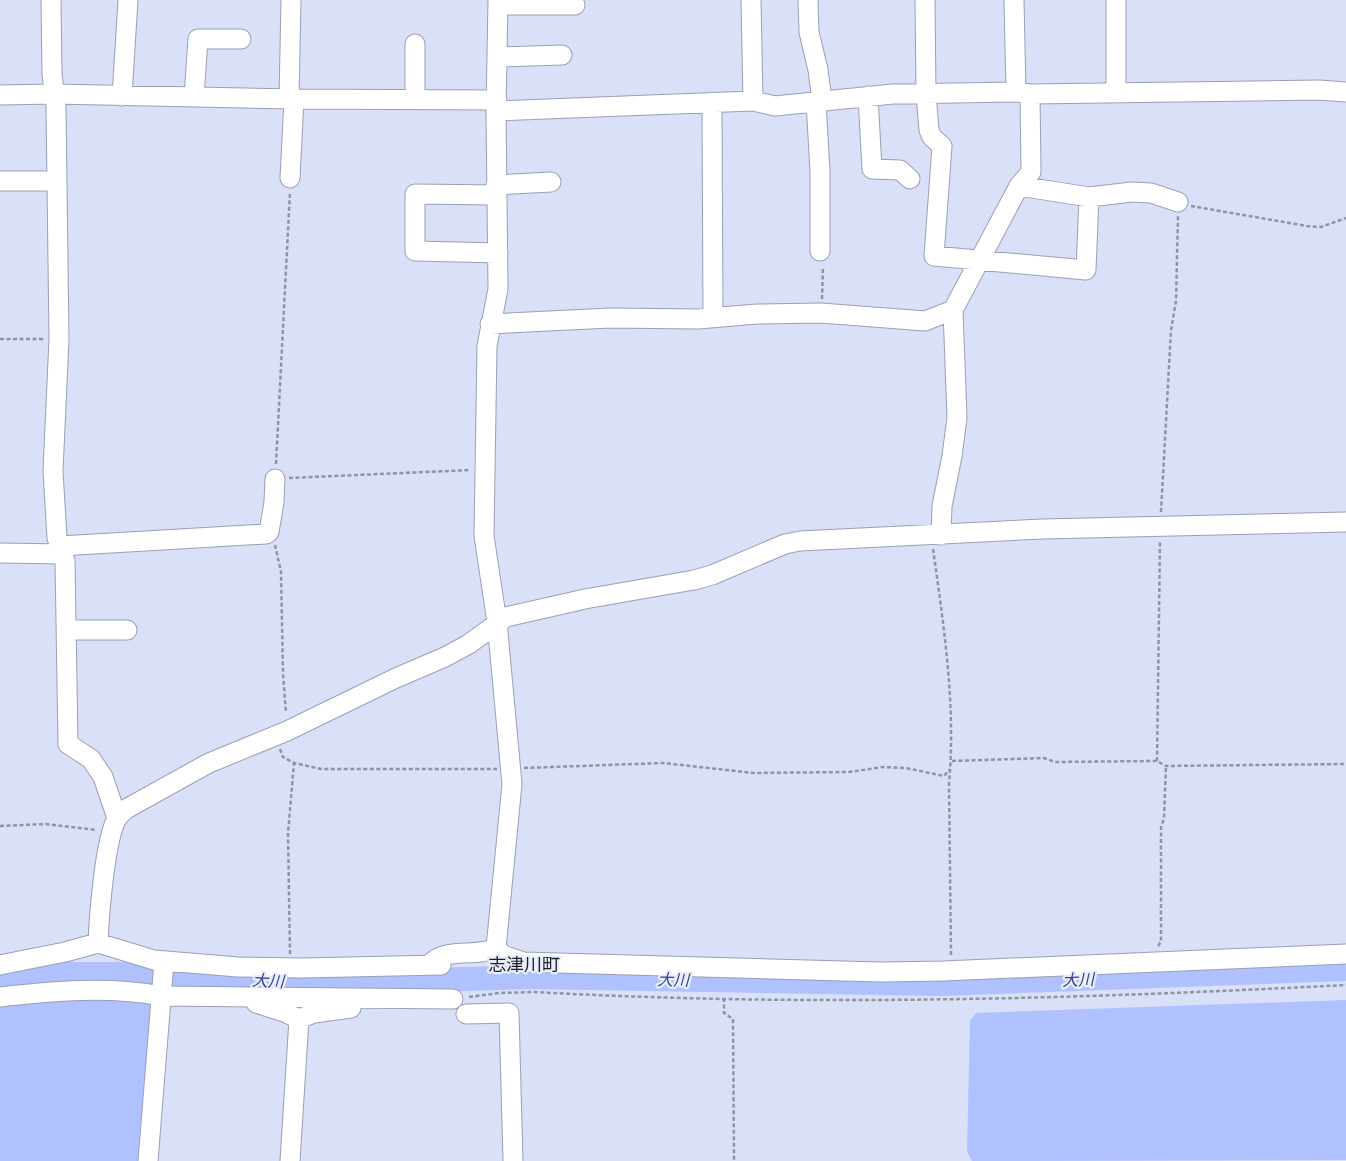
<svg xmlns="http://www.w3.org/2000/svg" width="1346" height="1161" font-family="Lato,'Noto Sans JP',sans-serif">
<rect width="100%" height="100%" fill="#d9e0f7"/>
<path fill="#afc1ff" d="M 62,997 L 148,1000 L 151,1004 L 140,1161 L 0,1161 L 0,1002 Z
M 1346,1000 L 1346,1160 L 972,1161 L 967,1152 L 970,1021 L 976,1013 Z"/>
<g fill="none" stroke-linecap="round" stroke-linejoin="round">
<path stroke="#afc1ff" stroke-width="24" d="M 0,980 L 61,974 L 178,974 L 321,983 L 533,977 L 940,984 L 1346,969"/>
<defs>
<path id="minor" d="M 51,0 L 52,74 L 56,107 L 59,339 L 53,471 L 57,538 L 65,561 L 68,744 L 91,759 L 103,777 L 117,818
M 751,0 L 753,101
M 808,0 L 809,32 L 818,70 L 822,101
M 925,0 L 926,94 L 929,130 L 932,137 L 942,146 L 934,256 L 1086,270 L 1089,197
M 1014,0 L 1016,92
M 1116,0 L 1116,93
M 498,5 L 575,5
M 415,44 L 415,100
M 498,57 L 562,55
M 0,95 L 54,94 L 294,99 L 497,100
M 122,96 L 128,0
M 868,96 L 872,169 L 900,170 L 910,179
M 194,97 L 198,39 L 241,39
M 289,99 L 291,0
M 712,102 L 713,318
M 816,102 L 820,171 L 820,251
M 496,111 L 753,101 L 775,106 L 893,94 L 1016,92 L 1030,94 L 1319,90 L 1346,92
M 290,178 L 294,99
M 0,181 L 57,181
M 496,185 L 551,182
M 1019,186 L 1089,197 L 1132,192 L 1151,193 L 1178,202
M 497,195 L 415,194 L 415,251 L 498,253
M 490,324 L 610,318 L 698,319 L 757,314 L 821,313 L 925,321 L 953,310
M 941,535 L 942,506 L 952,456 L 957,418 L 953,310 L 1019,186 L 1031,172 L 1030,94
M 60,546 L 266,534 L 269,532 L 274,502 L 275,479
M 0,553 L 64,554
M 66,630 L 127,630
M 98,943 C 99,918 105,835 118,817 C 120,814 123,812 126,809 L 209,763 L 287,731 L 396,678 L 445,657 L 469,644 L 506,617 L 585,599 L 694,580 L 712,575 L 785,544 L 800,541 L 1043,529 L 1346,522
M 496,948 L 503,955 L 523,962 L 880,972 L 943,971 L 1346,954
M 0,965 L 65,952 L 98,943 L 154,960 L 238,967 L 302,968 L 441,965
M 429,965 C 446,946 476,958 496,948 L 512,784 L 497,622 L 484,536 L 487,346 L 498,289 L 496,111 L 498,0
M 0,997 C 52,991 109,986 161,996 L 453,999
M 256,1003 L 284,1012 L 299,1019 L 314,1013 L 351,1008
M 466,1014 L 509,1013 L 513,1161
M 148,1161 L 164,962
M 290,1161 L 299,1019"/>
</defs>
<use href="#minor" stroke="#99a0b5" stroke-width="21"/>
<path stroke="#8f94a5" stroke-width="2.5" stroke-dasharray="4 2.5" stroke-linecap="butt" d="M 1191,206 L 1307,226 L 1321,227 L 1346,218
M 822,299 L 823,267
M 0,339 L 45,339
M 276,464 L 290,192
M 289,478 L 471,470
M 1161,512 L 1171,330 L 1176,301 L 1178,216
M 275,545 L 281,572 L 283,674 L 286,713
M 933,549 C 944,627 956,706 949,784 L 951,955
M 280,749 L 283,757 L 294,763 L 321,769 L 497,769
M 952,761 L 1044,758 L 1055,762 L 1157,761 L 1166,766 L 1346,764
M 1157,761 L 1160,540
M 524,768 L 663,763 L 754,773 L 849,772 L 883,767 L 906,768 L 944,776 L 950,769
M 0,826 L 46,824 L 96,830
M 1158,946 L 1161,942 L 1161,828 L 1164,818 L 1166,766
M 290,954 L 288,833 L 294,763
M 469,997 L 499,993 L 534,992 C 805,1007 1075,999 1346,985
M 724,998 L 724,1013 L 733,1019 L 734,1161"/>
<use href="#minor" stroke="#fff" stroke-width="19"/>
</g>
<g text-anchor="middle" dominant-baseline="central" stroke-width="4.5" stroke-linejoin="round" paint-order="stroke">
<g font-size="16" font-style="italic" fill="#334289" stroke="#e9eefc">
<text transform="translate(673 979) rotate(1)">大川</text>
<text transform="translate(1078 979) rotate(-2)">大川</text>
<text transform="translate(268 980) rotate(3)">大川</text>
</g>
<g font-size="18" fill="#1c1e26" stroke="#e9eefc">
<text x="524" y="964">志津川町</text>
</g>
</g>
</svg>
